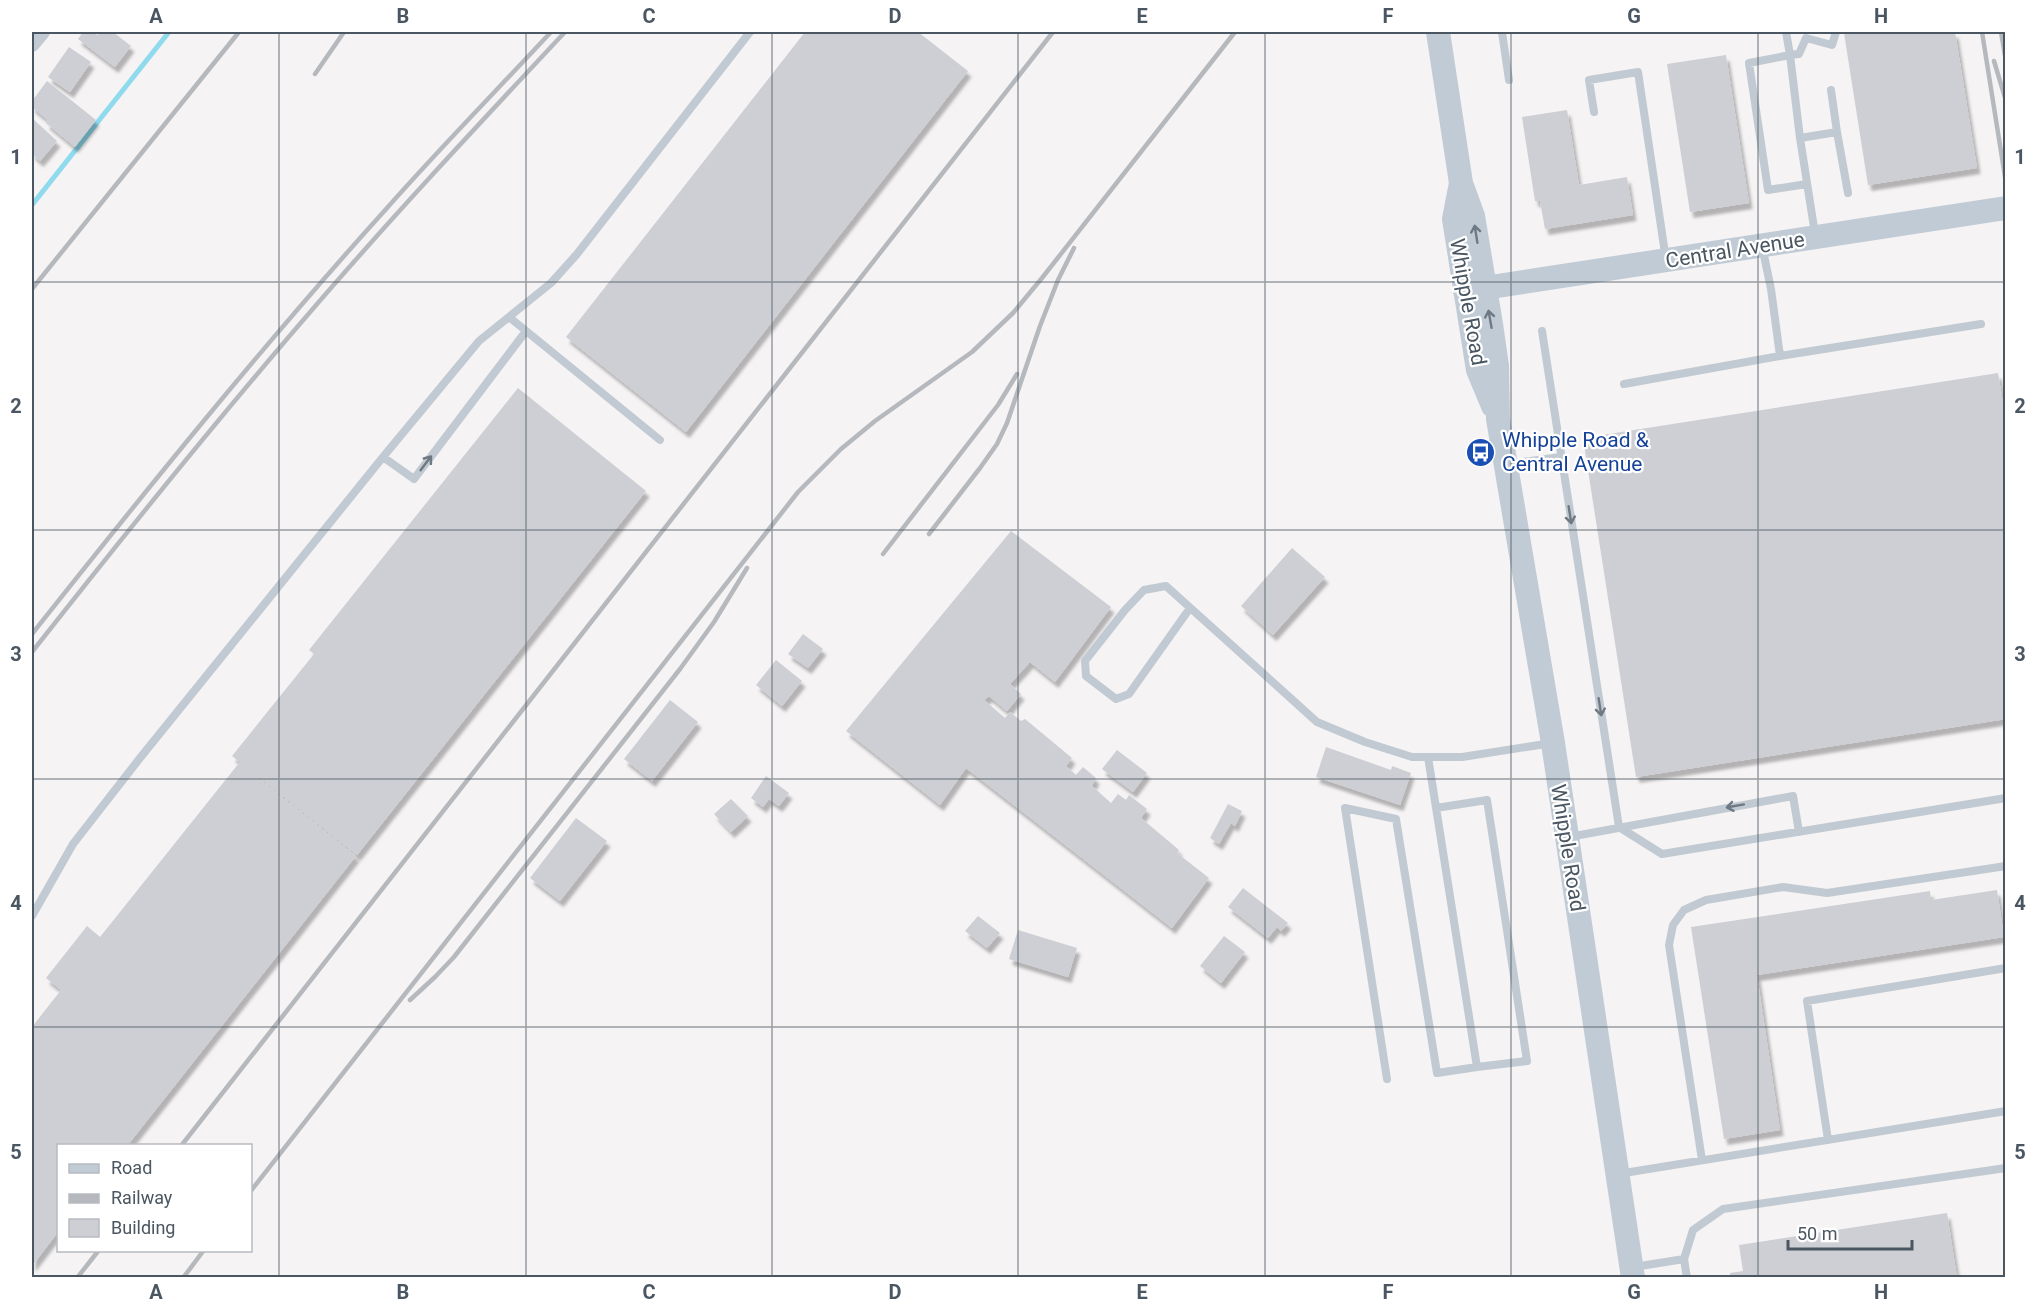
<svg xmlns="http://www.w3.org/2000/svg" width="2037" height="1309" font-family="Roboto,sans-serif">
<defs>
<filter id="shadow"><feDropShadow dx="3.5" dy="6" stdDeviation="1.5" flood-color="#0004"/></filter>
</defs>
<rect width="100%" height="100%" fill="#f5f3f3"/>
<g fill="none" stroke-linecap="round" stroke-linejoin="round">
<path stroke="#90daee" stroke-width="5" d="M 32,205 L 169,32"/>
</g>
<path fill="#cdcfd5" filter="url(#shadow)" d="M 83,32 L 93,32 L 97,35 L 100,32 L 113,32 L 131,46 L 115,67 L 78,39 Z
M 805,32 L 918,32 L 968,71 L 686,432 L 566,337 Z
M 1852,32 L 1955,32 L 1977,168 L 1868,185 L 1844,33 Z
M 69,47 L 91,62 L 70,92 L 48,77 Z
M 1726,55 L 1749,203 L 1690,212 L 1667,64 Z
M 47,81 L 96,120 L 75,147 L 46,123 L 48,120 L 32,107 L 32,101 Z
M 1567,110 L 1579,185 L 1627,177 L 1633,215 L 1545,229 L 1540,201 L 1535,201 L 1522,117 Z
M 32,118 L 57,141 L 40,161 L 32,154 Z
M 1998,373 L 2006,422 L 2006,719 L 1636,777 L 1583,438 Z
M 518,388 L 646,491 L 357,855 L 232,756 L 314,654 L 309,650 Z
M 1011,531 L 1111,607 L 1055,682 L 1030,662 L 1010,684 L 1021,694 L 1007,711 L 989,696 L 984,700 L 1005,718 L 1010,712 L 1021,721 L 1025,719 L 1072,758 L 1066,766 L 1076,775 L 1083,767 L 1096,778 L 1092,786 L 1111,803 L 1118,794 L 1126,800 L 1129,795 L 1147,809 L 1141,818 L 1179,850 L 1177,853 L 1209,878 L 1172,928 L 966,768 L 940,805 L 846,731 Z
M 1292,548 L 1325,577 L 1273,635 L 1241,606 Z
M 803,634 L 823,649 L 808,668 L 788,654 Z
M 776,660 L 802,681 L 782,706 L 756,685 Z
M 670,700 L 698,722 L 652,781 L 624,759 Z
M 1326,747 L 1391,770 L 1392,766 L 1411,773 L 1400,805 L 1316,777 Z
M 1117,750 L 1147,773 L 1133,792 L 1102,769 Z
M 239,763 L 356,856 L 127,1146 L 58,1146 L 58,1232 L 32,1266 L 32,1027 L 61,990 L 46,978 L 87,926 L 100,937 Z
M 766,776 L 789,793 L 779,806 L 769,799 L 763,807 L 751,798 Z
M 731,799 L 748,816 L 731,832 L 714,814 Z
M 1228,804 L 1242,811 L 1235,826 L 1231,823 L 1219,844 L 1210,838 Z
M 576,818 L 607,841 L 560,901 L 530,878 Z
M 1243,888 L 1288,923 L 1281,931 L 1277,927 L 1268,938 L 1228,907 Z
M 1997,890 L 2004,937 L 1757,975 L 1780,1130 L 1724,1139 L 1691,927 L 1930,891 L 1931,900 Z
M 978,916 L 1000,933 L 987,948 L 965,931 Z
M 1018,930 L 1077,948 L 1068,977 L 1009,959 Z
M 1224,936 L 1245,952 L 1221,983 L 1200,966 Z
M 1947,1213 L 1957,1278 L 1730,1278 L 1730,1273 L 1743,1271 L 1739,1245 Z"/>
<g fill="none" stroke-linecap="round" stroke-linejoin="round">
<path stroke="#c1cad2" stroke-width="8" d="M 1502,32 L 1509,80
M 1786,32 L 1790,55 L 1799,54 L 1806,38 L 1832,45 L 1836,32
M 1594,112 L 1589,80 L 1638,72 L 1666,260
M 1837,132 L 1848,193
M 1800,138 L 1837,132 L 1831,90
M 1807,184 L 1768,190 L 1749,63 L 1790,55 L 1800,138 L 1815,234
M 1762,246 L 1771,289 L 1780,356
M 509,317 L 660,440
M 1542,331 L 1619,827 L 1662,854 L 2006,798
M 1624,384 L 1780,356 L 1981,324
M 383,457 L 414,479 L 526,331
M 1508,464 L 1561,457
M 1190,608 L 1129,694 L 1116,699 L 1086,676 L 1085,661 L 1125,610 L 1144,590 L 1166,586 L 1317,722 L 1365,742 L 1412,757 L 1462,757 L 1552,743
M 1436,808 L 1487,800 L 1527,1061 L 1477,1067
M 1569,837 L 1793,796 L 1799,832
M 32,916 L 73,844 L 140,758 L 383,457 L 479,341 L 551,283 L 577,254 L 750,32
M 1387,1079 L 1345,808 L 1396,819 L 1437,1073 L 1477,1067 L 1428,757
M 1828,1140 L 1807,1001 L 2006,968
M 1702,1160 L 1669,945 L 1673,925 L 1684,910 L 1706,900 L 1783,887 L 1827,893 L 2006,866
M 1618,1174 L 2006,1111
M 1634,1267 L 1684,1259
M 1687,1278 L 1684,1259 L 1693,1230 L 1723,1209 L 2006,1168"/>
<path stroke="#c1cad2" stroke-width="16" d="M 32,44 L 42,32"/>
<path stroke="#c1cbd6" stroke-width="24" d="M 1438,32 L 1461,183 L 1473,216 L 1491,324 L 1497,366 L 1498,419 L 1553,743 L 1633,1278
M 1461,183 L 1454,219 L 1478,370 L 1493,406
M 1465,291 L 2006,208"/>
<path stroke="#b5b8bd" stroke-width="4.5" d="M 1982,32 L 2006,183
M 2001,32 L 2006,61
M 1994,61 L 2006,101
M 315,74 L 344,32
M 32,289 L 239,32
M 929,534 L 980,468 L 997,444 L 1007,423 L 1040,326 L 1058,280 L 1074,248
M 883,554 L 998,405 L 1017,374
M 32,634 C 147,489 263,345 387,208 C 440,148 497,90 551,32
M 32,652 C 121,539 211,427 305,318 C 389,220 477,126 565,32
M 410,1000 L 435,977 L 454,957 L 680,669 L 714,622 L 747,568
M 181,1146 L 1053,32
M 250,1192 L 798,492 L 841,449 L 875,421 L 972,352 L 1013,313 L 1042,278 L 1235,32
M 77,1278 L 99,1250
M 183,1278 L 204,1250"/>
</g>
<defs><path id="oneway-shaft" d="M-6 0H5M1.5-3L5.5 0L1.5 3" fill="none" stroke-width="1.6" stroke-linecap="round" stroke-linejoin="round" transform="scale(1.5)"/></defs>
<g stroke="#6e7984">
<use href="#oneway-shaft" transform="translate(1476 234) rotate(-99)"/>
<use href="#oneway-shaft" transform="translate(1490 319) rotate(-100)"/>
</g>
<g stroke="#6e7983">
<use href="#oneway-shaft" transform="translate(426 463) rotate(-53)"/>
<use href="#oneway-shaft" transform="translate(1570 515) rotate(81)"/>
<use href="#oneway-shaft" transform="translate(1600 707) rotate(81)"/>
<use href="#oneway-shaft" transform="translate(1735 806) rotate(170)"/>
</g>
<path fill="none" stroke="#4a5661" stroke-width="1.5" stroke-opacity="0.55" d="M 279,32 L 279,1278M 526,32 L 526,1278M 772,32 L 772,1278M 1018,32 L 1018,1278M 1265,32 L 1265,1278M 1511,32 L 1511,1278M 1758,32 L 1758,1278M 32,282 L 2006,282M 32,530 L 2006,530M 32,779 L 2006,779M 32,1027 L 2006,1027"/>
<defs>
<symbol id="bus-disc" viewBox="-11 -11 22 22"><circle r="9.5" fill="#1a4fb4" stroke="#fff"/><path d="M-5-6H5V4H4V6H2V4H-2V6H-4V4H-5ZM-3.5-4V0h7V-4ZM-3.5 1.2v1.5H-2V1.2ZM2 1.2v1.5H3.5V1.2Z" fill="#fff"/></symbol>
</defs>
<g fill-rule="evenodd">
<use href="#bus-disc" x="1464" y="436" width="33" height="33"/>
</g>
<g text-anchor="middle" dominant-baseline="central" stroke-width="4.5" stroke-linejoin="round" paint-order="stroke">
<g font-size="21" fill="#4a5661" stroke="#fff">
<text transform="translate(1735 250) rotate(-9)">Central Avenue</text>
<text transform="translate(1468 302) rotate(80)">Whipple Road</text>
<text transform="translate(1568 848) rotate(81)">Whipple Road</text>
</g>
<g font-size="21" fill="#164399" stroke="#fff" text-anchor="start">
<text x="1502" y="440">Whipple Road &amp;<tspan x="1502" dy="24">Central Avenue</tspan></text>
</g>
</g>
<rect width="2037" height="1309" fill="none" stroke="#ffffff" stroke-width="66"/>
<rect x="57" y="1144" width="195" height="108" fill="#ffffff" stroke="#b7bbc0" stroke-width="1.5"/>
<rect x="69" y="1164" width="30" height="9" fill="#c1cbd6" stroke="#b7bbc0" stroke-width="1.5"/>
<text x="111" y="1174" font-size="18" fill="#4a5661">Road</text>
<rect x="69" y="1194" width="30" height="9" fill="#b5b8bd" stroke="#b7bbc0" stroke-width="1.5"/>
<text x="111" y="1204" font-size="18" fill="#4a5661">Railway</text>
<rect x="69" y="1219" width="30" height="18" fill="#cdcfd5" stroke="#b7bbc0" stroke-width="1.5"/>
<text x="111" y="1234" font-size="18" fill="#4a5661">Building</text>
<path d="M1788 1240v9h124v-9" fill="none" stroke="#4a5661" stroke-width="3"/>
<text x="1797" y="1240" font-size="18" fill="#4a5661" stroke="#ffffff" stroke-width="4.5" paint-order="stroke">50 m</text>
<rect x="33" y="33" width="1971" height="1243" fill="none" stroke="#4a5661" stroke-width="2"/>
<g font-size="20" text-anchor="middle" font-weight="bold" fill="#4a5661">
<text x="156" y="23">A</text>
<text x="403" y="23">B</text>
<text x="649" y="23">C</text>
<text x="895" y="23">D</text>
<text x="1142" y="23">E</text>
<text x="1388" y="23">F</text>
<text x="1634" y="23">G</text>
<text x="1881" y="23">H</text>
<text x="16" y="164">1</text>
<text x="2020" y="164">1</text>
<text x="16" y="413">2</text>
<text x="2020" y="413">2</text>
<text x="16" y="661">3</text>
<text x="2020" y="661">3</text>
<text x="16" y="910">4</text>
<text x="2020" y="910">4</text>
<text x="16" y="1159">5</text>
<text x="2020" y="1159">5</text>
<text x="156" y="1299">A</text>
<text x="403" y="1299">B</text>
<text x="649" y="1299">C</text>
<text x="895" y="1299">D</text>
<text x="1142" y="1299">E</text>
<text x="1388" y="1299">F</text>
<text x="1634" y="1299">G</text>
<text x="1881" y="1299">H</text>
</g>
</svg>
